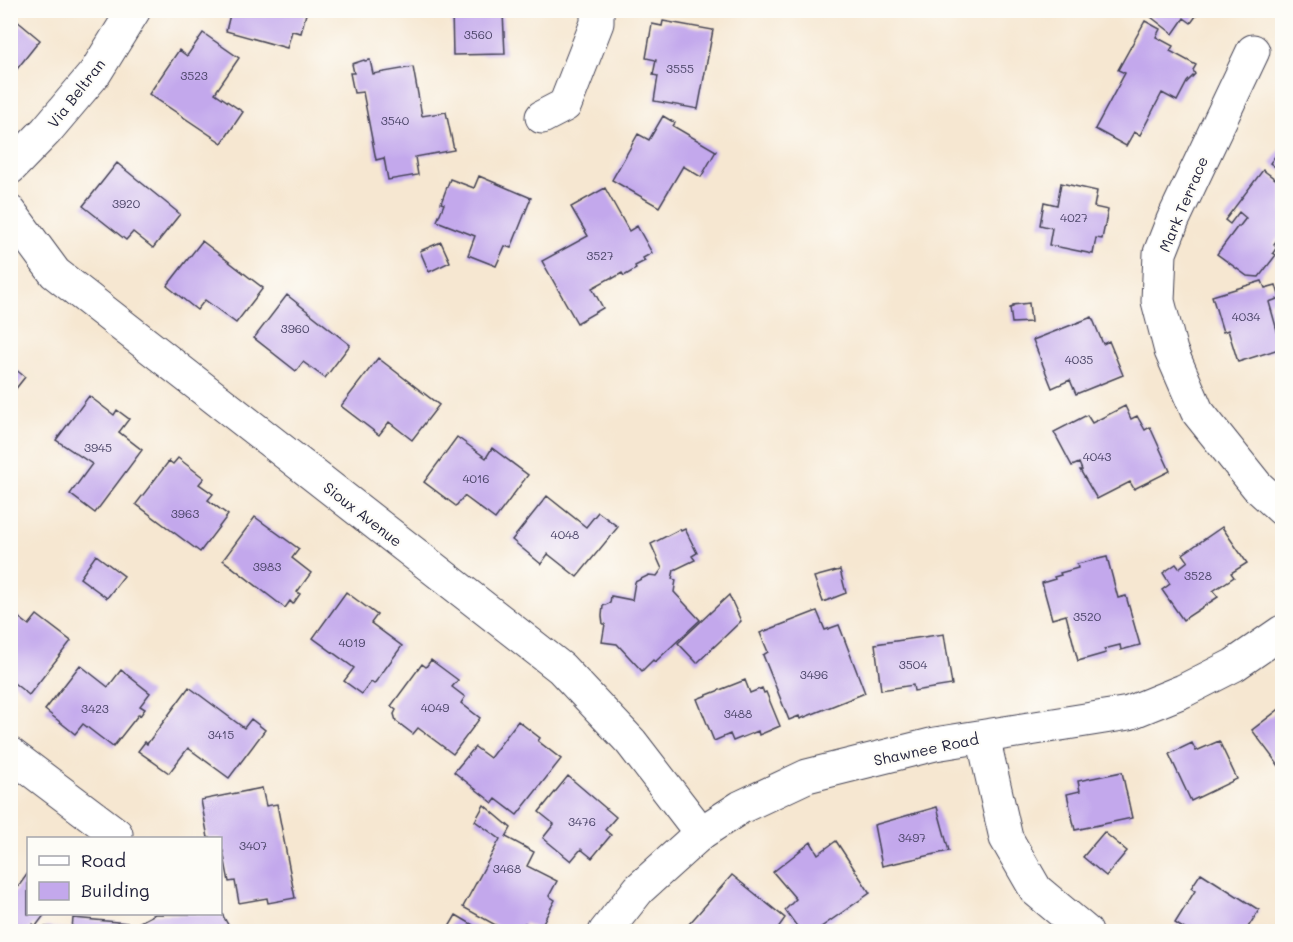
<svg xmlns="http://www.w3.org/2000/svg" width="1293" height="942" font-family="Mali,sans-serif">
<rect width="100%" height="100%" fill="#fdfcf7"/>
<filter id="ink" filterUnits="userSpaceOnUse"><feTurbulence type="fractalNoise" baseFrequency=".0167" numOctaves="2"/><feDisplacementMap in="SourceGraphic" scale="12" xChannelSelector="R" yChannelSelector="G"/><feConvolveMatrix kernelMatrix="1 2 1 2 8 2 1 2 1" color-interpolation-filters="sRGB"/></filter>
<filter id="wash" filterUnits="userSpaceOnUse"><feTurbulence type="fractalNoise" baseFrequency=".008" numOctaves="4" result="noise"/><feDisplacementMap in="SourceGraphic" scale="24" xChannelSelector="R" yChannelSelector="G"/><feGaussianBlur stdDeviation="1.35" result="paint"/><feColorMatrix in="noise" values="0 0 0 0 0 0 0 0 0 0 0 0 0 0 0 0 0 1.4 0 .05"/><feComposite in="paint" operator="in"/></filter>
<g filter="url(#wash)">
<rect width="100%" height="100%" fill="#f6e7d1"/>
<g id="blocks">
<path fill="#c3a8ec" d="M 231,10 L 307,10 L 301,33 L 292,31 L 287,48 L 226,31 Z
M 452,10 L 512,10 L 512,13 L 503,13 L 505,54 L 453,55 Z
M 717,10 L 736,10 L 735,15 L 717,13 Z
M 1142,10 L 1195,10 L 1193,13 L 1196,16 L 1191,23 L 1184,18 L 1173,34 Z
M 10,15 L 40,40 L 13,74 L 10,72 Z
M 663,21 L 713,30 L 698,109 L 654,101 L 658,76 L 653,75 L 656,60 L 646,58 L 652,24 L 662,26 Z
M 1145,21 L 1160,29 L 1156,37 L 1173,46 L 1170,51 L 1196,65 L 1193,70 L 1195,74 L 1187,82 L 1177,101 L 1162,93 L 1140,135 L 1134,132 L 1126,146 L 1095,129 L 1125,73 L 1118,70 Z
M 203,33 L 239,58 L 215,93 L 243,112 L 222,143 L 149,94 L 179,50 L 187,56 Z
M 364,60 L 365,61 L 370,60 L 373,74 L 413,67 L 422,116 L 446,112 L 454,150 L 415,157 L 418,175 L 388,180 L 384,158 L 376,160 L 363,92 L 354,93 L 350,73 L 354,73 L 352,64 Z
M 663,116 L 675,123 L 673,126 L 716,151 L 701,177 L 683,166 L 659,207 L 612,180 L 638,134 L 649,140 Z
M 1282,147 L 1282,172 L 1270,163 Z
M 117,163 L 180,214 L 153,248 L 133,232 L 126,240 L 83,206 Z
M 1263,170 L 1282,184 L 1282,233 L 1274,244 L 1277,247 L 1273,253 L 1276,255 L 1259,277 L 1247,276 L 1217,254 L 1238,226 L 1239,227 L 1246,218 L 1239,212 L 1230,224 L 1225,220 Z
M 479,176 L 531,198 L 511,248 L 505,246 L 496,266 L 468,255 L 475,236 L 437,221 L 444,204 L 441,203 L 450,179 L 474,188 Z
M 1061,183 L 1097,191 L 1094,207 L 1108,210 L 1102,239 L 1096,238 L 1093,254 L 1049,245 L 1052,228 L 1040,225 L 1044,202 L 1057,205 Z
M 605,188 L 629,231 L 637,226 L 652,253 L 643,258 L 645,261 L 635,266 L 636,269 L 624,276 L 622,273 L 612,279 L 612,277 L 592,288 L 603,308 L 577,323 L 542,261 L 588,236 L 571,207 Z
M 202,241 L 263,288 L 236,323 L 205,300 L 197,310 L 167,286 Z
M 441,242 L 450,262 L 429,272 L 420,251 Z
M 1262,281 L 1265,288 L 1276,285 L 1280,298 L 1269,302 L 1282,348 L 1238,362 L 1228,330 L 1223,332 L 1212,296 Z
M 287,295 L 350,345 L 325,378 L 303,362 L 296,371 L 254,338 Z
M 1029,303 L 1031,322 L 1012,323 L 1010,308 L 1013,307 L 1013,305 Z
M 1092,317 L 1103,344 L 1109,341 L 1123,375 L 1076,394 L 1070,380 L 1052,388 L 1033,340 Z
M 378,358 L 439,405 L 412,440 L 389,422 L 379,435 L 341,406 Z
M 10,365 L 25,377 L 10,396 Z
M 89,396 L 114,415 L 117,410 L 129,419 L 119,432 L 142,450 L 95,513 L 70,494 L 92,464 L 56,440 Z
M 1125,406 L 1131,419 L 1137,416 L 1145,430 L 1150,427 L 1170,471 L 1134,489 L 1130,482 L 1097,499 L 1080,470 L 1082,470 L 1079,463 L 1072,466 L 1054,432 L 1087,415 L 1092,423 Z
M 457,437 L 486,458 L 492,448 L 528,475 L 495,519 L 464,496 L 456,506 L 424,482 Z
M 178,458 L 204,478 L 199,484 L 213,494 L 208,500 L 228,515 L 200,552 L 136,504 L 169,461 L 173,464 Z
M 547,496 L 586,527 L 598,512 L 618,527 L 577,577 L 548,554 L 541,564 L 512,540 Z
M 255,517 L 299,549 L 292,558 L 311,573 L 297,592 L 300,594 L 293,604 L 290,601 L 285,608 L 223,560 Z
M 1222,527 L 1247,563 L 1231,573 L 1234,577 L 1213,591 L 1218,597 L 1183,620 L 1162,590 L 1170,584 L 1163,573 L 1176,564 L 1179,568 L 1188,561 L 1183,554 Z
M 680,529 L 681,531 L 685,529 L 697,553 L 692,556 L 695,560 L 674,570 L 672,579 L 676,580 L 674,592 L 700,620 L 655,662 L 653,660 L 642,671 L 617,644 L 602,642 L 605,624 L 603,624 L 602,616 L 603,606 L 610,603 L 611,596 L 632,600 L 635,582 L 649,575 L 657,576 L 662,569 L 651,544 Z
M 96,555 L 124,576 L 107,598 L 80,578 Z
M 1107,557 L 1118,598 L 1126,596 L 1140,645 L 1121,650 L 1120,645 L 1104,649 L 1106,653 L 1078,661 L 1066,615 L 1052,619 L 1042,583 L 1055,579 L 1054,577 L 1061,575 L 1060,573 L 1078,568 L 1077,564 Z
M 840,570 L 846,593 L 823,602 L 814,577 Z
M 346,592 L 377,615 L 371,623 L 402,646 L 374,684 L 371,682 L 362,694 L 344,681 L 354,668 L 313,638 Z
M 729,595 L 741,621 L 697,663 L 678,643 Z
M 10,611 L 29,625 L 37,615 L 71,641 L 29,695 L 10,680 Z
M 817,611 L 825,630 L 839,625 L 865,693 L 800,719 L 799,716 L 789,720 L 763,655 L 768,652 L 760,633 Z
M 944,634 L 952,685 L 914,691 L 913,685 L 881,690 L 875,644 Z
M 431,660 L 458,680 L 452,687 L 465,697 L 461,703 L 480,718 L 453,754 L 418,728 L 413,734 L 396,721 L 394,714 L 396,710 L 391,706 L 422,664 L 426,667 Z
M 80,665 L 108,687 L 121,670 L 150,693 L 140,706 L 145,709 L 140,716 L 139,714 L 113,747 L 83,724 L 75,734 L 45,710 Z
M 745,680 L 750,693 L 762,688 L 764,693 L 766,692 L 780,726 L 759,735 L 758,731 L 733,741 L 730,734 L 714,741 L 697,699 Z
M 189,687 L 244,728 L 251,719 L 265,730 L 229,778 L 188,748 L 169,773 L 138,751 L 145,742 L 147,744 Z
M 1282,707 L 1282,770 L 1252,730 Z
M 518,721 L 540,738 L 538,741 L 561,759 L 517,815 L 496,799 L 493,803 L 454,772 L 475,747 L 490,758 Z
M 1219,741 L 1237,779 L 1191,801 L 1169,754 L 1192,743 L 1196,751 Z
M 1122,772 L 1132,818 L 1075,830 L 1067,794 L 1080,791 L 1078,781 Z
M 568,776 L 616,817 L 605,830 L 611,835 L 592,858 L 581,849 L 571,861 L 543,838 L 554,824 L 539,812 Z
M 262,788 L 266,806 L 277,804 L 295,898 L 268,903 L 267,898 L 239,903 L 235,881 L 229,882 L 223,851 L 220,852 L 220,838 L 208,838 L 201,800 Z
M 484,805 L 511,828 L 506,837 L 534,852 L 527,866 L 557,881 L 549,896 L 555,900 L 539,930 L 525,923 L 521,932 L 508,932 L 463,907 L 500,839 L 475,821 Z
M 937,807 L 949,851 L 882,866 L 874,825 Z
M 1104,832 L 1127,851 L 1106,876 L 1083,857 Z
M 836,841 L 870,893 L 814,932 L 801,932 L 785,910 L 796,899 L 773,872 L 811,842 L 818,854 Z
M 28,873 L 28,914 L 45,914 L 36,926 L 33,924 L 28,932 L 10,932 L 10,892 L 13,894 Z
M 1201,873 L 1259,910 L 1245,932 L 1189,932 L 1175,923 L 1195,891 L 1191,888 Z
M 732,875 L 785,918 L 775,932 L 682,932 Z
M 155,914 L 222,914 L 232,932 L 140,932 L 136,924 Z
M 456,915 L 485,932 L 446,932 Z
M 73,918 L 128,923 L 128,932 L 44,932 L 45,927 L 72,929 Z"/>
</g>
</g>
<g filter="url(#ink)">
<use href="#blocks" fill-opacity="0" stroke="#424052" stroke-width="1.5"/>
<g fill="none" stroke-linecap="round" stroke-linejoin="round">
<defs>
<path id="street" d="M 1253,51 L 1173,220 L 1160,253 L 1158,301 L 1171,351 L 1197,411 L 1257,486 L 1282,509
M 542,117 L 565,105 L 597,23 L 597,10
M 10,168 L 46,131 L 95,73 L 134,10
M 10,212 L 55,273 L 561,668 L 631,742 L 701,833
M 983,737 L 1006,838 L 1036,890 L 1086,932
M 10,754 L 116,834"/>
<path id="secondary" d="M 605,932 L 639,889 L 701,833 L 741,807 L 807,776 L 935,744 L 1129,713 L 1183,691 L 1234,665 L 1282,632"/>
</defs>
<use href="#street" stroke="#424052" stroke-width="35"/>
<use href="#secondary" stroke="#424052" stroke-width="35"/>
<use href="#street" stroke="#fff" stroke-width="33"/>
<use href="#secondary" stroke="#fff" stroke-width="33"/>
</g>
</g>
<g text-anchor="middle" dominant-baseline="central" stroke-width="4.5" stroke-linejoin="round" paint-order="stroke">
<g font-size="12" fill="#4a4467">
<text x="478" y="34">3560</text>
<text x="680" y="68">3555</text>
<text x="194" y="75">3523</text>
<text x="395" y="120">3540</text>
<text x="126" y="203">3920</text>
<text x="1074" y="217">4027</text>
<text x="600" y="255">3527</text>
<text x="1246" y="316">4034</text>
<text x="295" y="328">3960</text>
<text x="1079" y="359">4035</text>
<text x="98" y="447">3945</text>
<text x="1097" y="456">4043</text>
<text x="476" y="478">4016</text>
<text x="185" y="513">3963</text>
<text x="565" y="534">4048</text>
<text x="267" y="566">3983</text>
<text x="1198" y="575">3528</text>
<text x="1087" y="616">3520</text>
<text x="352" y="642">4019</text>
<text x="913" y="664">3504</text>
<text x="814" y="674">3496</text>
<text x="435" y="707">4049</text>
<text x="95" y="708">3423</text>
<text x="738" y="713">3488</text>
<text x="221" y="734">3415</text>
<text x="582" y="821">3476</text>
<text x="912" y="837">3497</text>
<text x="253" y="845">3407</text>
<text x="507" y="868">3468</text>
</g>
<g font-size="15" fill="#22223b" stroke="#fdfcf7">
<text transform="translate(76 93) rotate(-52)">Via Beltran</text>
<text transform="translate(1183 204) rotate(-67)">Mark Terrace</text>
<text transform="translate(363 514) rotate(38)">Sioux Avenue</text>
<text transform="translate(926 749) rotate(-12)">Shawnee Road</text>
</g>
</g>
<rect width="1293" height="942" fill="none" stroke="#fdfcf7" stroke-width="36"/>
<rect x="27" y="837" width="195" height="78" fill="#fdfcf7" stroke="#a5a5ac" stroke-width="1.5"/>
<rect x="39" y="856" width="30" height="9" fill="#ffffff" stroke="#a5a5ac" stroke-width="1.5"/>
<text x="81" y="867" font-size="18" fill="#22223b">Road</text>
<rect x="39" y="882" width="30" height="18" fill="#c3a8ec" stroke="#a5a5ac" stroke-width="1.5"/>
<text x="81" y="897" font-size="18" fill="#22223b">Building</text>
</svg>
